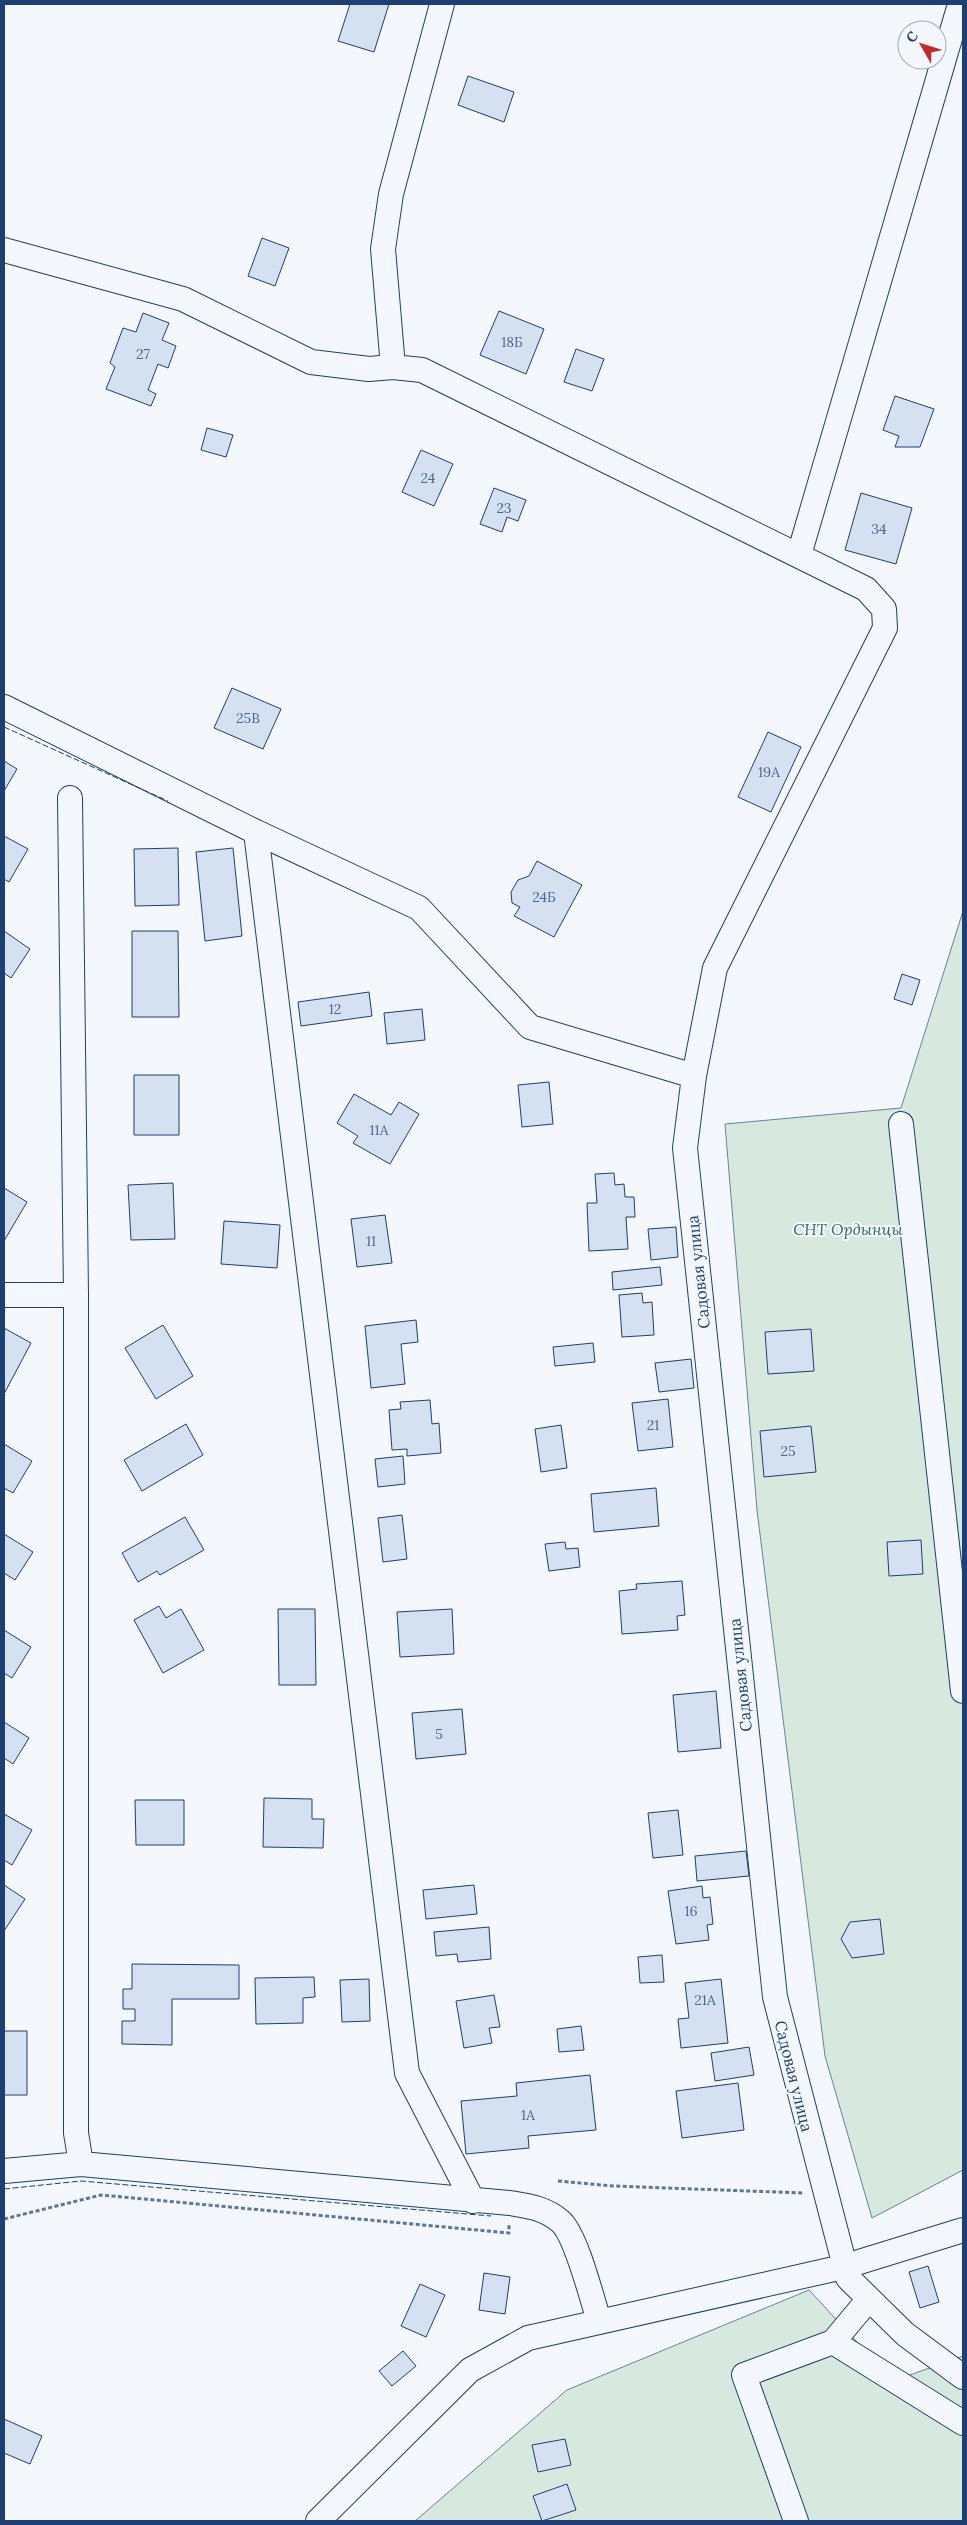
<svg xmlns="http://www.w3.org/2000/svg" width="967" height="2525" font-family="Lora,serif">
<rect width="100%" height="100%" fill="#f4f7fb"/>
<path fill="#d7e8df" stroke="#687fa3" d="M 963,911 L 963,2170 L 872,2218 L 825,2056 L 757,1510 L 725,1124 L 901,1108 Z
M 809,2290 L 893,2381 L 963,2356 L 963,2521 L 415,2521 L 567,2390 Z"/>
<path fill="#d5e0f0" stroke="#1d3f73" d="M 350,4 L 389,4 L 374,52 L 338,41 Z
M 468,76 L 514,92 L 504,122 L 458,105 Z
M 262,238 L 289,248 L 275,286 L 248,276 Z
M 499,311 L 544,329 L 526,374 L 480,355 Z
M 143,313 L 169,323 L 162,340 L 176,346 L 168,368 L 158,364 L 148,390 L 156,394 L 151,406 L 106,389 L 115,367 L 110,363 L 123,328 L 136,332 Z
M 576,349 L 604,359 L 592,391 L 564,382 Z
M 895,396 L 934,409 L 920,447 L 895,447 L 899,436 L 883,430 Z
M 207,428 L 233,435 L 226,457 L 201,450 Z
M 421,450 L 453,464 L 434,506 L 402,492 Z
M 494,488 L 526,500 L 518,521 L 507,517 L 502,532 L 480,524 Z
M 861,493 L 912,508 L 896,564 L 845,550 Z
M 232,688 L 281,709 L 263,749 L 214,728 Z
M 768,732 L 801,747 L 771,812 L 738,797 Z
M 4,761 L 17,769 L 4,791 Z
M 4,836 L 28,849 L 9,882 L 4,879 Z
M 178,848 L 179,905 L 135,906 L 134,849 Z
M 233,848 L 242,936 L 205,941 L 196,852 Z
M 537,861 L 582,885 L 554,937 L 514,916 L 520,907 L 512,903 L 511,892 L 518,880 L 529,876 Z
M 4,931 L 30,949 L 11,978 L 4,973 Z
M 132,931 L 178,931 L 179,1017 L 132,1017 Z
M 902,974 L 920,980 L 912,1005 L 894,999 Z
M 369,992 L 372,1016 L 301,1026 L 298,1002 Z
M 422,1009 L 425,1040 L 387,1044 L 384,1013 Z
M 134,1075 L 179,1075 L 179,1135 L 134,1135 Z
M 549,1082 L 553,1124 L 522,1127 L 518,1085 Z
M 354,1094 L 391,1115 L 399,1102 L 419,1114 L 390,1164 L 353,1143 L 358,1136 L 337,1123 Z
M 614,1173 L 615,1185 L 624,1184 L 625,1197 L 634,1197 L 635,1217 L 626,1217 L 628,1249 L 589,1251 L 587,1203 L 597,1203 L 595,1174 Z
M 173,1183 L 175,1239 L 131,1240 L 128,1185 Z
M 4,1188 L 27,1202 L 4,1241 Z
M 385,1215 L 392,1263 L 357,1267 L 351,1219 Z
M 224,1221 L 280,1225 L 277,1268 L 221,1264 Z
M 676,1227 L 678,1257 L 651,1260 L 648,1229 Z
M 660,1267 L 662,1285 L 613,1290 L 612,1272 Z
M 642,1293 L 643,1303 L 652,1302 L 654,1335 L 622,1337 L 619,1295 Z
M 416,1320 L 418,1342 L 401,1344 L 405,1384 L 371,1388 L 365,1326 Z
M 163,1325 L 193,1376 L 156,1399 L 125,1348 Z
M 4,1328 L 31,1343 L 4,1394 Z
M 811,1329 L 814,1371 L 768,1374 L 765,1332 Z
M 593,1343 L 595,1362 L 555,1366 L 553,1347 Z
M 691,1359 L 694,1388 L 659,1392 L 655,1363 Z
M 668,1399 L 673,1447 L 638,1451 L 632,1403 Z
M 430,1400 L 432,1424 L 439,1423 L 441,1453 L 407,1456 L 407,1449 L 392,1450 L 389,1410 L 401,1409 L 400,1402 Z
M 186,1424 L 203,1455 L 142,1491 L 124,1460 Z
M 561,1425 L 567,1468 L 541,1472 L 535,1429 Z
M 811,1426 L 816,1472 L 764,1477 L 760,1431 Z
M 4,1444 L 32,1461 L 13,1493 L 4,1488 Z
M 403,1456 L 405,1484 L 378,1487 L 375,1459 Z
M 656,1488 L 659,1526 L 594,1532 L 591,1494 Z
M 402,1515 L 407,1559 L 383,1562 L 378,1518 Z
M 185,1517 L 204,1550 L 160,1575 L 157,1571 L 138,1582 L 122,1553 Z
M 4,1534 L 33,1552 L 15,1580 L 4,1573 Z
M 921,1540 L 923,1574 L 889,1576 L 887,1542 Z
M 565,1542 L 566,1549 L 578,1548 L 580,1567 L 549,1571 L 545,1544 Z
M 682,1581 L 685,1615 L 677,1616 L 678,1630 L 622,1634 L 619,1591 L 637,1589 L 636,1584 Z
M 159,1606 L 166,1618 L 181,1609 L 204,1650 L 163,1673 L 134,1620 Z
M 278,1609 L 315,1609 L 316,1685 L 279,1685 Z
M 452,1609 L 454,1654 L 400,1657 L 397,1612 Z
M 4,1630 L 31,1647 L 12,1678 L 4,1673 Z
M 716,1691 L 721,1748 L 678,1752 L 673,1695 Z
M 462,1709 L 466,1754 L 416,1759 L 412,1713 Z
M 4,1722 L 29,1738 L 13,1764 L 4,1758 Z
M 264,1798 L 312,1799 L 312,1819 L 324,1819 L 323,1848 L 263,1847 Z
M 135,1800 L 184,1800 L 184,1845 L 136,1845 Z
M 678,1810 L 683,1855 L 653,1858 L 648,1813 Z
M 4,1814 L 32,1830 L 12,1865 L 4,1860 Z
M 746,1851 L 749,1876 L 697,1881 L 695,1856 Z
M 4,1885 L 25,1899 L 4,1931 Z
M 474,1885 L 477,1914 L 426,1919 L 423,1890 Z
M 702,1886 L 703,1898 L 710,1897 L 713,1924 L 707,1925 L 709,1940 L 676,1944 L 668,1891 Z
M 880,1919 L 884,1954 L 852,1958 L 841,1939 L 850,1922 Z
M 489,1927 L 491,1959 L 458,1962 L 457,1954 L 436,1956 L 434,1932 Z
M 662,1955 L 664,1982 L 640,1983 L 638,1957 Z
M 132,1964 L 239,1965 L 239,1999 L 172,1999 L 172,2045 L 122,2044 L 122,2021 L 135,2021 L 135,2009 L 123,2009 L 123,1989 L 132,1989 Z
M 314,1977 L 315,1997 L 303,1998 L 303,2023 L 256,2024 L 255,1978 Z
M 369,1979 L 370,2021 L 342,2022 L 340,1980 Z
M 721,1979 L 728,2043 L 681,2048 L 678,2019 L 689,2018 L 685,1983 Z
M 494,1995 L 500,2027 L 489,2028 L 492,2043 L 464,2048 L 456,2001 Z
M 581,2026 L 584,2050 L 559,2052 L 557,2029 Z
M 4,2031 L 27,2031 L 27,2095 L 4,2095 Z
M 749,2047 L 754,2075 L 715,2081 L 711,2053 Z
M 590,2075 L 596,2130 L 528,2136 L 529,2148 L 466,2154 L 461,2101 L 517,2096 L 516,2083 Z
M 738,2083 L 744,2130 L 682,2138 L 676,2091 Z
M 928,2266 L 939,2302 L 920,2308 L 909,2272 Z
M 484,2273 L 510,2277 L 505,2314 L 479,2310 Z
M 420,2284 L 445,2295 L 426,2337 L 401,2326 Z
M 403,2351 L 416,2366 L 392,2386 L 379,2371 Z
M 4,2419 L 42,2436 L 30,2464 L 4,2453 Z
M 565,2439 L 571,2465 L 538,2472 L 532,2445 Z
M 567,2484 L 576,2510 L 542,2521 L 533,2496 Z"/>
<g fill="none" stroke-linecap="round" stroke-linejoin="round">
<defs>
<path id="minor" d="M 4,250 L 183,299 L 311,362 L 369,369 L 393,367 L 422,370 L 866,589 L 884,609 L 885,628 L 715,968 L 694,1076 L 685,1148 L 775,1997 L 848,2278 L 905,2334 L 963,2377
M 393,367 L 383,249 L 391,194 L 442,4
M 799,555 L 960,4
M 4,707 L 256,832 L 419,908 L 530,1027 L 694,1076
M 70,798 L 76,1295 L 76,2133 L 81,2164
M 256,832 L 407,2073 L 473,2201
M 901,1124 L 963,1691
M 4,1295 L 76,1295
M 4,2171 L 81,2164 L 510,2203 C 528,2206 545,2208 560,2221 C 576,2234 592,2299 599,2321
M 833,2342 L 963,2423
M 318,2521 L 470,2370 L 528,2338 L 843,2267 L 963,2230
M 796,2521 L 744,2375 L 833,2342 L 869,2299"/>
</defs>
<use href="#minor" stroke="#1d3f73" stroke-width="26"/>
<path stroke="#5e769c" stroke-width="3" stroke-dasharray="4 2.5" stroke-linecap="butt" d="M 558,2181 L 613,2186 L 803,2193
M 4,2219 L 101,2195 L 509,2233 L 509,2224"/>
<use href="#minor" stroke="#f4f7fb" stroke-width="24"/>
<path stroke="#1d3f73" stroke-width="1" stroke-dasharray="6 2.5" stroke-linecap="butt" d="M 4,727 L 168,801
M 4,2189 L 81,2181 L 491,2216"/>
</g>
<g text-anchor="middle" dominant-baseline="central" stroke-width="4" stroke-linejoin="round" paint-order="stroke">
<g font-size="14" fill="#4b6792">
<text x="512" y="342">18Б</text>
<text x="143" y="354">27</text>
<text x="428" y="478">24</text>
<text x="504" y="508">23</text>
<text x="879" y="529">34</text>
<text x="248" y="718">25В</text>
<text x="769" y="772">19А</text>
<text x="544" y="897">24Б</text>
<text x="335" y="1009">12</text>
<text x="379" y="1130">11А</text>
<text x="371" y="1241">11</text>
<text x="653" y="1425">21</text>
<text x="788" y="1451">25</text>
<text x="439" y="1734">5</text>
<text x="691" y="1911">16</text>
<text x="705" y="2000">21А</text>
<text x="528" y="2115">1А</text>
</g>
<g font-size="16" font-style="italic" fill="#2c6c60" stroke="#f4f7fb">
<text x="848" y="1229">СНТ Ордынцы</text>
</g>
<g font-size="16" fill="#1d3f73" stroke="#f4f7fb">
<text transform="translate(698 1272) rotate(-96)">Садовая улица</text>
<text transform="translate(740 1675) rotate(-96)">Садовая улица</text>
<text transform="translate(794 2076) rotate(76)">Садовая улица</text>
</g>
</g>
<rect width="967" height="2525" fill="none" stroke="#1d3f73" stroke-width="10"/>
<g transform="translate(922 45) rotate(309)"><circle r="24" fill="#f4f7fb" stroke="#9eadc5"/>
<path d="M0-4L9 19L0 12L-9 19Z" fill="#c62828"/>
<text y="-8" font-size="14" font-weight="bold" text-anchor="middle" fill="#1d3f73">С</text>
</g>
</svg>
